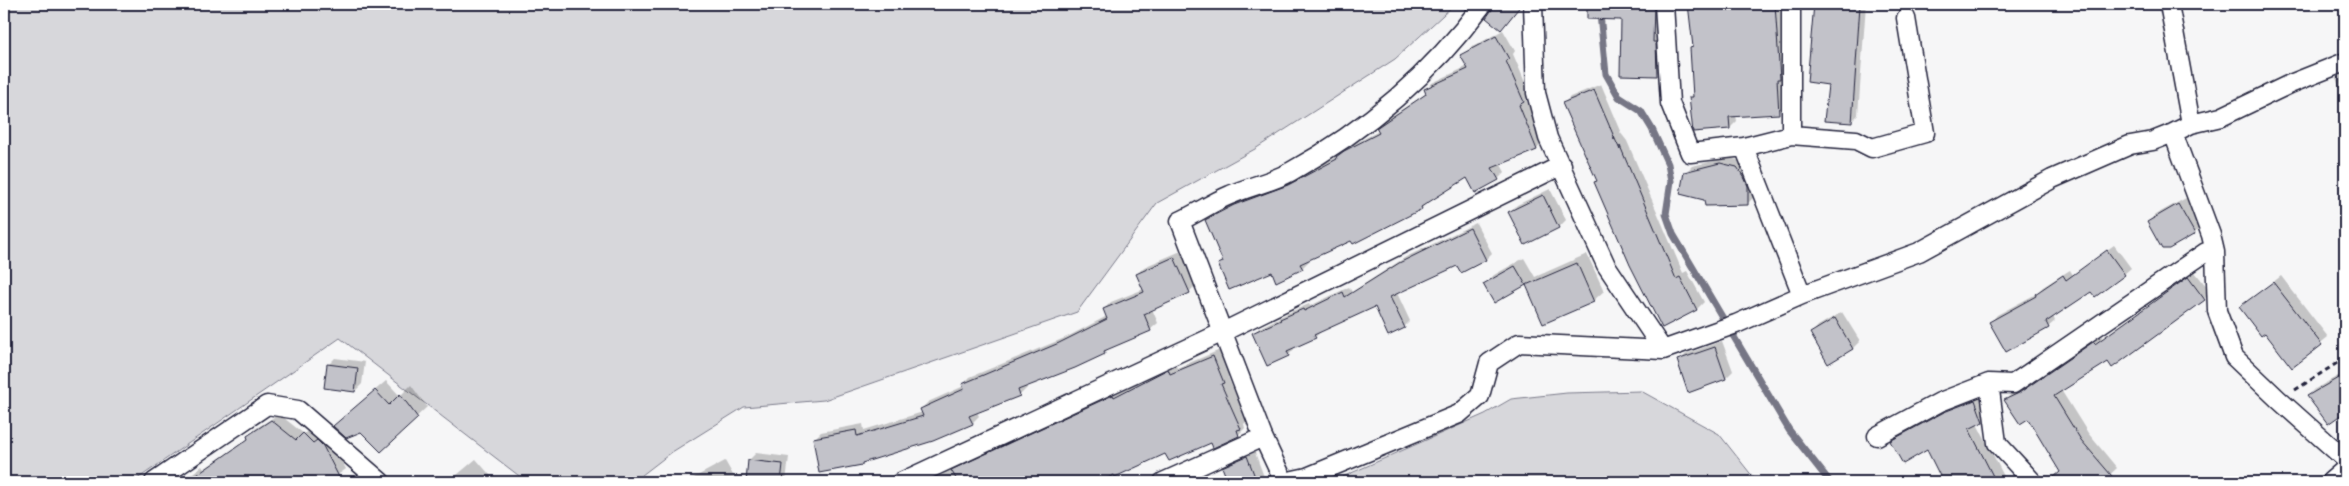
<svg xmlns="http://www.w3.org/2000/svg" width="2349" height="486" font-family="Itim,sans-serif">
<rect width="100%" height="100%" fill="#f6f6f7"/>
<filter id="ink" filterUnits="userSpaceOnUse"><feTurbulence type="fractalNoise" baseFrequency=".02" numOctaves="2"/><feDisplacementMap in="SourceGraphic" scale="10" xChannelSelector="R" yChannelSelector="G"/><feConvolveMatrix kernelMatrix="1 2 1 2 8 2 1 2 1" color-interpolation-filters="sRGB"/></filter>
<g filter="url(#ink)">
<path fill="#d7d7db" stroke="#7c7c8b" d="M 4,4 L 1455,4 L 1395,59 L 1255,149 L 1157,203 L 1077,312 L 824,400 L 744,407 L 672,452 L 633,482 L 527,482 L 340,338 L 133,482 L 4,482 Z
M 1641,391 L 1719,434 L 1757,482 L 1331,482 L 1485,414 L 1511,399 L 1567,393 Z"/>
<path fill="#0003" d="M 1617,4 L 1660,4 L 1663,67 L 1656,74 L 1622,19 L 1616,19 Z
M 1690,4 L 1785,4 L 1785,106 L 1778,113 L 1736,115 L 1737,121 L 1730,128 L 1694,131 L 1691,98 L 1694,94 L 1691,48 L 1694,46 Z
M 1815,4 L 1866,4 L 1858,115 L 1851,122 L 1829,84 L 1808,81 Z
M 1503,30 L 1515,51 L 1513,54 L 1530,94 L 1526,99 L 1543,142 L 1537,149 L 1500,163 L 1505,172 L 1498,179 L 1468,177 L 1428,201 L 1422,208 L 1308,259 L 1309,261 L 1302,268 L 1272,271 L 1220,265 L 1224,261 L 1206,220 L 1213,213 L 1242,198 L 1296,178 L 1337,157 L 1352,145 L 1379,131 L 1377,128 L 1384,121 L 1427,93 L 1425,90 L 1432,83 L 1468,66 L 1462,56 L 1469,49 Z
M 2345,70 L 2345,94 L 2342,95 L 2336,78 Z
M 1601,84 L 1621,131 L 1620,132 L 1627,141 L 1683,273 L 1687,271 L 1704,302 L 1697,309 L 1595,182 L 1598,180 L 1563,104 L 1570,97 Z
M 1727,158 L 1743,161 L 1754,179 L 1754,197 L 1747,204 L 1706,199 L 1685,173 L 1692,166 Z
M 1550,189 L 1566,220 L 1559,227 L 1526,243 L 1510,212 L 1517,205 Z
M 2186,198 L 2202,226 L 2195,233 L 2169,247 L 2148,222 L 2155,215 Z
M 1476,223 L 1492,253 L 1486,259 L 1461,271 L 1458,264 L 1397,293 L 1410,321 L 1404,327 L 1375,306 L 1322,331 L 1315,337 L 1294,347 L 1294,349 L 1289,355 L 1267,364 L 1253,334 L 1259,328 L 1288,313 L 1309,304 L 1310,306 L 1349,287 L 1352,292 L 1406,257 Z
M 2114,245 L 2131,268 L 2124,274 L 2091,290 L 2053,316 L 2055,321 L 2048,327 L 1991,322 L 1997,315 L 2036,294 L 2043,287 L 2070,270 L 2073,275 Z
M 1181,251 L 1196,285 L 1189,292 L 1152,309 L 1158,323 L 1151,329 L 1110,347 L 1104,353 L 1026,386 L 1027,388 L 1020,395 L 977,412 L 979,416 L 972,423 L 865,461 L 862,464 L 814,439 L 821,432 L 863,424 L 864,430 L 923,412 L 921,409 L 928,402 L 964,386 L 963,384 L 970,377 L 1067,337 L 1107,316 L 1104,309 L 1111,302 L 1144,289 L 1137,274 L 1144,267 Z
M 1587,254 L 1604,291 L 1593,301 L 1544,323 L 1526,283 L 1495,301 L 1485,284 L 1494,275 L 1524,258 L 1535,277 Z
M 2195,272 L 2211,292 L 2204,299 L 2112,366 L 2108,360 L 2061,390 L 2088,433 L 2117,468 L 2102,482 L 2062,482 L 2057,476 L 2062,471 L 2028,417 L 2006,400 L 2012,393 L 2027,386 L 2101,336 L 2102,338 Z
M 2281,276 L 2328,337 L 2292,366 L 2266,331 L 2241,307 Z
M 1842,312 L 1860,341 L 1853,348 L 1812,333 L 1818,326 Z
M 1722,341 L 1733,371 L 1726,378 L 1689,391 L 1679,361 L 1686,354 Z
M 1220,350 L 1231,374 L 1228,377 L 1247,421 L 1244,424 L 1245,428 L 1238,435 L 1166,452 L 1095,482 L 919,482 L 1120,389 L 1121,391 L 1175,363 L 1177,368 Z
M 335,358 L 365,362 L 362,384 L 355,391 L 328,365 Z
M 2345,372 L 2345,410 L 2329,422 L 2308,396 L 2315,389 Z
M 386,381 L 400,396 L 411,385 L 427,407 L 381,450 L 345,416 Z
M 1982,394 L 1990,414 L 1977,424 L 2007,482 L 1944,482 L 1927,449 L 1892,441 L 1899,434 L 1953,405 Z
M 279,414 L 304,434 L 311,427 L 330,439 L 346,469 L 328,482 L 181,482 L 202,466 L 204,469 L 249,438 L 255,429 Z
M 1254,450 L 1266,482 L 1229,482 L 1223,468 L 1230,461 Z
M 756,453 L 789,457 L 786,481 L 785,482 L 747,482 L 749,460 Z
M 476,459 L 496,482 L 449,482 L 451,480 Z
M 725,461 L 737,482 L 686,482 Z"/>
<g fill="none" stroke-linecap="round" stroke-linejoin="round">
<path stroke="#767685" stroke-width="7" d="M 1599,4 L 1606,74 L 1619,97 L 1641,111 L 1652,129 L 1668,164 L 1671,181 L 1666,214 L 1673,234 L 1789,430 L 1830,482"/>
</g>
<path fill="#c2c2c9" stroke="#22223b" d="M 1496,4 L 1522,4 L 1501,30 L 1486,18 Z
M 1587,4 L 1654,4 L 1653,42 L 1656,42 L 1657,76 L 1620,75 L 1621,20 L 1587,19 Z
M 1688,4 L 1775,4 L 1780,79 L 1777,79 L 1779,114 L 1729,117 L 1730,129 L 1693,132 L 1689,97 L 1693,97 L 1690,48 L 1693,47 Z
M 1814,4 L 1860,5 L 1852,123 L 1824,121 L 1828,85 L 1807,82 Z
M 1496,36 L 1509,59 L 1506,61 L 1524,102 L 1519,105 L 1537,150 L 1492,168 L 1499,180 L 1475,193 L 1467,178 L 1421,207 L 1422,209 L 1353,244 L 1351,241 L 1300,264 L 1303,269 L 1276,282 L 1272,272 L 1229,290 L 1218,264 L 1223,262 L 1205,220 L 1234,205 L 1288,185 L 1337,159 L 1336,157 L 1344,151 L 1379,133 L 1376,128 L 1426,94 L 1424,89 L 1468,69 L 1460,55 Z
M 1594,90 L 1615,139 L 1613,139 L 1615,139 L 1620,150 L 1620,146 L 1676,279 L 1680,277 L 1697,310 L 1662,328 L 1630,265 L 1594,182 L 1597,181 L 1562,103 Z
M 1720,163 L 1737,167 L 1744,177 L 1748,186 L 1748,205 L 1705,206 L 1704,200 L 1680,194 L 1684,172 Z
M 1543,195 L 1559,228 L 1525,245 L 1508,212 Z
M 2178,204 L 2195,234 L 2169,249 L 2162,249 L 2147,222 Z
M 1470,228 L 1486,260 L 1461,273 L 1457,266 L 1390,297 L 1405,328 L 1388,336 L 1375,307 L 1314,335 L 1316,338 L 1287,351 L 1289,356 L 1267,366 L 1252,333 L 1281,320 L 1280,319 L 1303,309 L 1304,311 L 1343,292 L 1345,297 L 1399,263 Z
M 2107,250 L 2125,275 L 2095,297 L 2091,292 L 2046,322 L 2049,328 L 2006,352 L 1989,322 L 2036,296 L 2035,294 L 2063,275 L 2066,280 Z
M 1174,257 L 1190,293 L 1144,314 L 1151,331 L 1104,351 L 1105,354 L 1075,368 L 1018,390 L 1020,396 L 969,416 L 973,424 L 933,441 L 862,463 L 862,465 L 819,473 L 813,438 L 856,430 L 857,436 L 923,416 L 920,409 L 964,389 L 962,384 L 1059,343 L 1107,319 L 1103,309 L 1144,292 L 1136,274 Z
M 1577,263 L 1594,302 L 1543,324 L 1526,285 Z
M 1515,266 L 1526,285 L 1494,303 L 1483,284 Z
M 2188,277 L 2205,300 L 2112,368 L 2108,362 L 2054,396 L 2081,440 L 2117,482 L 2048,482 L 2060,472 L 2028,419 L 2020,424 L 2004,400 L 2019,393 L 2093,342 L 2095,344 Z
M 2273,282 L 2322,345 L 2292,368 L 2265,333 L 2261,336 L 2239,307 Z
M 1835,318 L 1853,349 L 1828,364 L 1810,333 Z
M 1715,347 L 1726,379 L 1688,393 L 1677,360 Z
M 1213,356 L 1224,383 L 1221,384 L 1241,429 L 1237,430 L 1239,436 L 1213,448 L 1211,443 L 1169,461 L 1165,454 L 1115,477 L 1114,475 L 1098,482 L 958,482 L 951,470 L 1113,395 L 1114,397 L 1168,369 L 1170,374 Z
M 327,364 L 358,368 L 355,392 L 324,388 Z
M 2345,374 L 2345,412 L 2328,424 L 2307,396 Z
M 375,390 L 389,405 L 400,394 L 418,418 L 381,452 L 361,432 L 346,438 L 333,426 Z
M 1975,400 L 1983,422 L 1969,429 L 1996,482 L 1943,482 L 1927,450 L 1903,464 L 1890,441 L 1944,412 Z
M 271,420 L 296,440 L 303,433 L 313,443 L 317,440 L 323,446 L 339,477 L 330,482 L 187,482 L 248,439 L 247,436 Z
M 1247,456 L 1257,482 L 1228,482 L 1222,467 Z
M 748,460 L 783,464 L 781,482 L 746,482 Z"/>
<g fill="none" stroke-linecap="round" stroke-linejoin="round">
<defs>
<path id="minor" d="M 1483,4 C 1432,73 1366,130 1290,172 C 1272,182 1250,186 1230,195 C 1213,202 1197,213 1180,221 L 1263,437 L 1284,482 L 1307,477 L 1459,414 L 1480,396 L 1489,363 L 1519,343 L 1663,350 L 1736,324 L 1802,295 L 1919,252 L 2052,179 L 2130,145 L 2153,141 L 2173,133 L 2191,124 L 2169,4
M 1533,4 L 1536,93 L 1548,138 L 1606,265 L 1663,350
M 1664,4 L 1670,103 L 1690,153 L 1744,147 L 1802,295
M 2191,124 L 2221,117 L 2290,84 L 2345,62
M 2173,133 L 2211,235 L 2215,252 L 2217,311 L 2234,357 L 2279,400 L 2345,459
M 1791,135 L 1791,4
M 1744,147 L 1791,135 L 1856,140 L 1872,148 L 1925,133 L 1906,18
M 1989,383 L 1997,443 L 2033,482
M 1877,436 L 1940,402 L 1989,383 L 2013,384 L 2206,252 L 2215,252
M 154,482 L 267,405 L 298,410 L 381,482
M 901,482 L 1223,332 L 1562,165
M 1163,482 L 1263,437
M 2330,482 L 2345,469"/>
</defs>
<use href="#minor" stroke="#22223b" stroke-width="21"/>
<path stroke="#22223b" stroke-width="3" stroke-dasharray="5 4" stroke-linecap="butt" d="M 2295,390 L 2345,358"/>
<use href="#minor" stroke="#fff" stroke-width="18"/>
</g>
</g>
<rect width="2349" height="486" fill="none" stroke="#fff" stroke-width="20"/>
<rect x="10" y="10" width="2329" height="466" fill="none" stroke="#22223b" stroke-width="2" filter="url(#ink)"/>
</svg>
